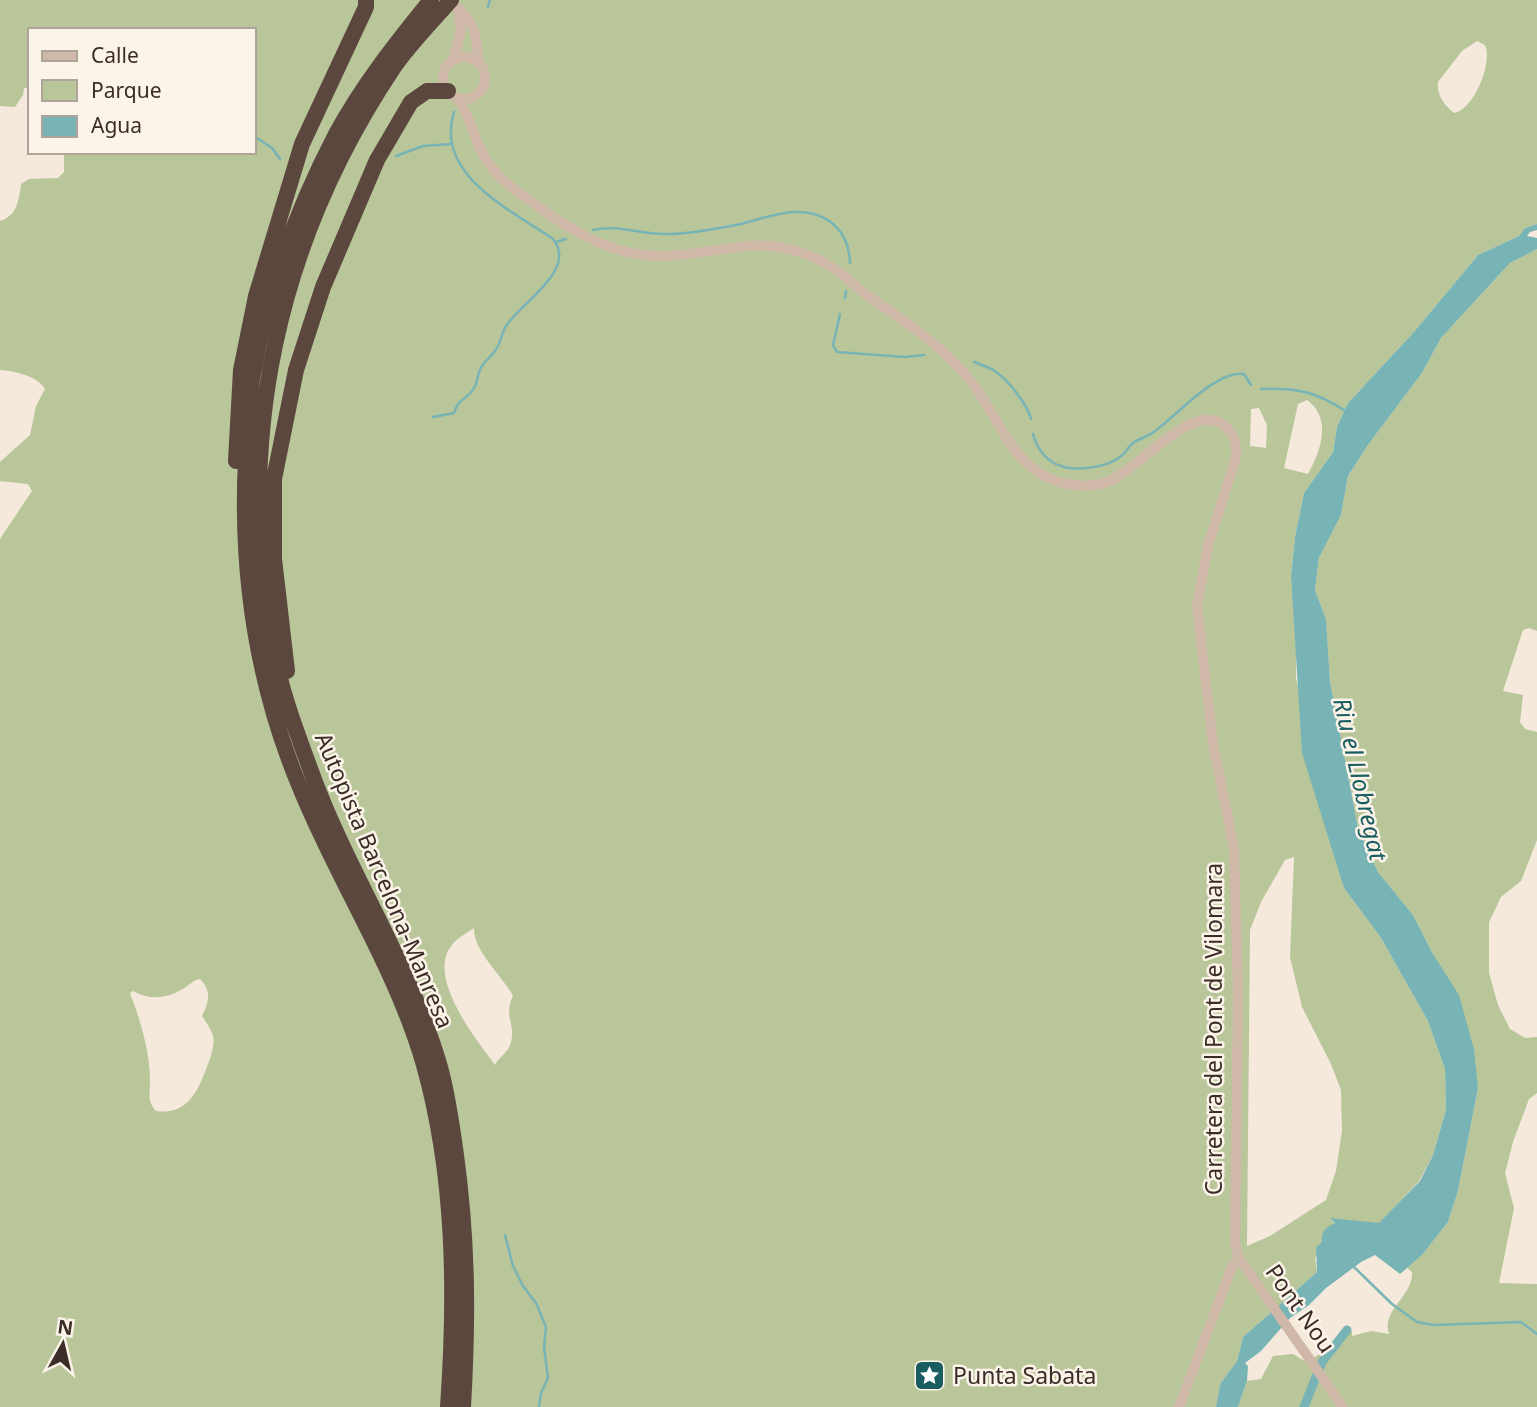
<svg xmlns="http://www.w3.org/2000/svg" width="1537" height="1407" font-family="'Noto Sans',sans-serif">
<rect width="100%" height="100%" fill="#f5e9dc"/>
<path fill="#b8c69a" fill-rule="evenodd" d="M 0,0 L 1537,0 L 1537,224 L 1525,228 L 1519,236 L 1478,255 L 1413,333 L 1348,403 L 1337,427 L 1333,452 L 1304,493 L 1295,537 L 1291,576 L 1296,643 L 1296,678 L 1344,888 L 1381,938 L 1428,1021 L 1445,1069 L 1446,1110 L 1433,1155 L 1419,1181 L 1379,1224 L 1331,1220 L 1335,1223 L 1315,1258 L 1317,1272 L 1243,1337 L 1237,1361 L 1220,1384 L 1216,1407 L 0,1407 L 0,539 L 32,491 L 28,484 L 0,481 L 0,462 L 30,435 L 36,406 L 45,389 C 38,376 14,371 0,370 L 0,221 C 17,216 19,200 21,184 L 29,179 L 58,178 L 64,172 L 64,152 L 254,152 L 254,30 L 30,30 L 30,89 L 24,88 L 23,95 L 15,107 L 0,106 ZM 1477,41 L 1485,45 C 1493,62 1474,110 1454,113 C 1445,106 1436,94 1438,82 L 1462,51 ZM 1307,400 C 1333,419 1320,452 1308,474 L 1284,468 L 1298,404 ZM 1259,408 L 1267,425 L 1266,448 L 1250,446 L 1251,409 ZM 1294,857 L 1290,957 L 1302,1007 L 1330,1062 L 1341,1090 L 1342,1131 L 1336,1171 L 1326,1200 L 1270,1236 L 1247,1246 L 1250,930 L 1261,902 L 1285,860 ZM 474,928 C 473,951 503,976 513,996 C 503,1016 516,1024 511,1042 C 509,1052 500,1056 495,1065 C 476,1039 430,982 449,949 C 455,939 465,934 474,928 ZM 200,979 C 212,991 209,1002 202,1016 C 206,1022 211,1029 213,1036 C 215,1045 211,1056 208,1064 C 199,1088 189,1116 156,1111 C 147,1102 150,1092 150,1080 C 150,1052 140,1019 130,993 L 133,991 C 149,1000 165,999 181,990 C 188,986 193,980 200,979 Z
M 1537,249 L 1537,631 L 1529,628 L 1523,630 L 1503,691 L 1523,695 L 1520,722 L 1525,729 L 1537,732 L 1537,840 L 1521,881 L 1501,897 L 1489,922 L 1489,973 L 1498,1005 L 1510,1029 L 1525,1038 L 1537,1037 L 1537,1093 L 1529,1099 L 1513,1142 L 1505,1173 L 1514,1208 L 1499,1283 L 1537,1284 L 1537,1407 L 1238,1407 L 1247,1381 L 1261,1379 L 1273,1356 L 1293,1354 L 1306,1362 L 1329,1349 L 1345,1327 L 1352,1332 L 1352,1336 L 1371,1331 L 1389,1334 C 1381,1309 1413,1297 1412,1272 L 1407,1268 L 1422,1255 L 1448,1222 L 1458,1191 L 1478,1088 L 1433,954 L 1413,915 L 1378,872 L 1358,828 L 1330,681 L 1326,619 L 1315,590 L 1319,558 L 1341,515 L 1348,476 L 1368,445 L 1422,373 L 1441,338 L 1510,263 Z"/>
<path fill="#78b4b5" d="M 1537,224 L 1537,230 L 1530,232 L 1527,236 L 1537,238 L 1537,249 L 1510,263 L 1441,338 L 1422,373 L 1368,445 L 1348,476 L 1341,515 L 1319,558 L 1315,590 L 1326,619 L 1330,681 L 1358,828 L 1378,872 L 1413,915 L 1433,954 L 1459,995 L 1474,1049 L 1478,1088 L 1458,1191 L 1448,1222 L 1422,1255 L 1400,1274 L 1375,1255 L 1361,1262 L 1326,1288 L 1309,1305 L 1290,1318 L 1261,1351 L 1245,1363 L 1248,1366 L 1247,1381 L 1238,1407 L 1216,1407 L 1220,1384 L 1237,1361 L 1243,1337 L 1317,1272 L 1316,1247 L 1322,1242 C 1321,1231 1325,1228 1335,1223 L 1330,1218 L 1379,1223 L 1420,1181 L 1433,1155 L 1446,1110 L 1445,1069 L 1428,1021 L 1381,938 L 1344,888 L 1302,753 L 1291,576 L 1295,537 L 1304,493 L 1333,452 L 1337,427 L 1348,403 L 1413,333 L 1478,255 L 1519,236 L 1525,228 Z"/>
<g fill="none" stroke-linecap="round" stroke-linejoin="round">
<path stroke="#78b4b5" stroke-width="2.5" d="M 488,7 L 490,0
M 254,136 L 272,148 L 280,159
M 396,156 L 423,146 L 452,144
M 593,230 C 617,224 642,235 667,234 C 690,234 714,229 736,225 C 755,221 774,213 794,212 C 827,211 849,230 850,263
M 556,242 L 566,239
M 845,298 L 846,291
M 840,314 L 833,345 L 837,352 L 905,357 L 924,355
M 974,362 C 981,365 990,367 996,372 C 1009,381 1027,404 1031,419
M 1261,389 C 1298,388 1315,391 1347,412
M 433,417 L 454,413 C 458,398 468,399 474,388 C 478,382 477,374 481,368 C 484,361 491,357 495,351 C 501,344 501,334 506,326 C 519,304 580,269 552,238 C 510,210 434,174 454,112
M 1033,434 C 1037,450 1048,463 1064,467 C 1081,471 1108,467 1121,456 C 1126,453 1127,448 1132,444 C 1139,438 1148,437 1155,431 C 1175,417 1217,369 1244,374 L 1251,385
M 505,1235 L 513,1266 L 523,1286 L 536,1303 L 546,1327 L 544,1347 L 548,1378 L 541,1393 L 539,1407
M 1353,1266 L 1392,1304 L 1417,1322 L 1434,1325 L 1521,1322 L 1537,1334"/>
<path stroke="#78b4b5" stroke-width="9" d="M 1304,1407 L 1322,1362 L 1347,1330"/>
<path stroke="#cfb8a7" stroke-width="10" d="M 450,0 C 475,22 476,31 479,64
M443 78a21 21 0 1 1 42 0a21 21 0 1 1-42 0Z
M 454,59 L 461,30 L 458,7
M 457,97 C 472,119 475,147 492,168 C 504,183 520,194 536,205 C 575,233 616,258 666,256 C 729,253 768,229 830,266 C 843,274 855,286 867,295 C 902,320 942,345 969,379 C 998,413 1009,465 1056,481 C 1071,486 1092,488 1107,482 C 1140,470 1195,395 1227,428 C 1235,436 1237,446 1236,457 L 1208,546 L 1197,606 L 1213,744 L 1234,848 L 1238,993 L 1235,1244 L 1239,1258 L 1343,1407
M 1179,1407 L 1232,1267 L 1239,1258"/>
<path stroke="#5c473e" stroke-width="16" d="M 431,0 C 396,43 362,86 336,134 C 297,209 267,290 253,374 C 250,388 250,404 249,418 C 237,543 251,669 299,785 C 337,880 396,967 424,1065 C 455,1176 456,1293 448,1407
M 442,10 C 426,28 408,47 394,67 C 277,242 234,440 273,647 C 281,693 299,738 315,782 C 352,879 411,967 440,1067 C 448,1096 452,1126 456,1155 C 468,1243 468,1319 463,1407
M 236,461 L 241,370 L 256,296 L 302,144 L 366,7 L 366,0
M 287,671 L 274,559 L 274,479 L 296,370 L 323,287 L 377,160 L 411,102 L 427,91 L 448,91"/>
<path stroke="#5c473e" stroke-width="16" d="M 442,10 L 451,0"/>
</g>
<defs>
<symbol id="sight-square" viewBox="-11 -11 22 22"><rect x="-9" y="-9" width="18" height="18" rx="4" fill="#195d61" stroke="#fcf3e9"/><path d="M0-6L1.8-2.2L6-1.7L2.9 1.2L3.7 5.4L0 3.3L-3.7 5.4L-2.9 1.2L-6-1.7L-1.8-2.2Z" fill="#fff"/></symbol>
</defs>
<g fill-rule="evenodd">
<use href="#sight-square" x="912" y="1358" width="35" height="35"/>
</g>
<g text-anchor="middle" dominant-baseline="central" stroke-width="5" stroke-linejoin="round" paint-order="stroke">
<g font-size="23" fill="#3a2d28" stroke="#fcf3e9">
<text transform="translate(385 880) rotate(67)">Autopista Barcelona-Manresa</text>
<text transform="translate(1213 1029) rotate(-90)">Carretera del Pont de Vilomara</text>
<text transform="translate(1301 1308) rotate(55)">Pont Nou</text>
</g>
<g font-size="23" fill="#3a2d28" stroke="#fcf3e9" text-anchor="start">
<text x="953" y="1375">Punta Sabata</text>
</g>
<g font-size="24" font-style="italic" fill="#195d61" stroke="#fcf3e9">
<text transform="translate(1361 779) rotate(77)">Riu el Llobregat</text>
</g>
</g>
<rect x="28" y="28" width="228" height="126" fill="#fcf3e9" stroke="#aea49c" stroke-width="2"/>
<rect x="42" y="51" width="35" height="10" fill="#cfb8a7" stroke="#aea49c" stroke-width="2"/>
<text x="91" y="63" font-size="21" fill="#3a2d28">Calle</text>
<rect x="42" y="80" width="35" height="21" fill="#b8c69a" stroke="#aea49c" stroke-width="2"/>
<text x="91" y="98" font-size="21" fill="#3a2d28">Parque</text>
<rect x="42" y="116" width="35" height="21" fill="#78b4b5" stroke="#aea49c" stroke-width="2"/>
<text x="91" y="133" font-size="21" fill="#3a2d28">Agua</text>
<g transform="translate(63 1344) rotate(8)" stroke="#fcf3e9" stroke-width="5" paint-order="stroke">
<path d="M0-5L12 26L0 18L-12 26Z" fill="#3a2d28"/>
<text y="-10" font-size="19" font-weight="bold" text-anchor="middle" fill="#3a2d28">N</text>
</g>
</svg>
